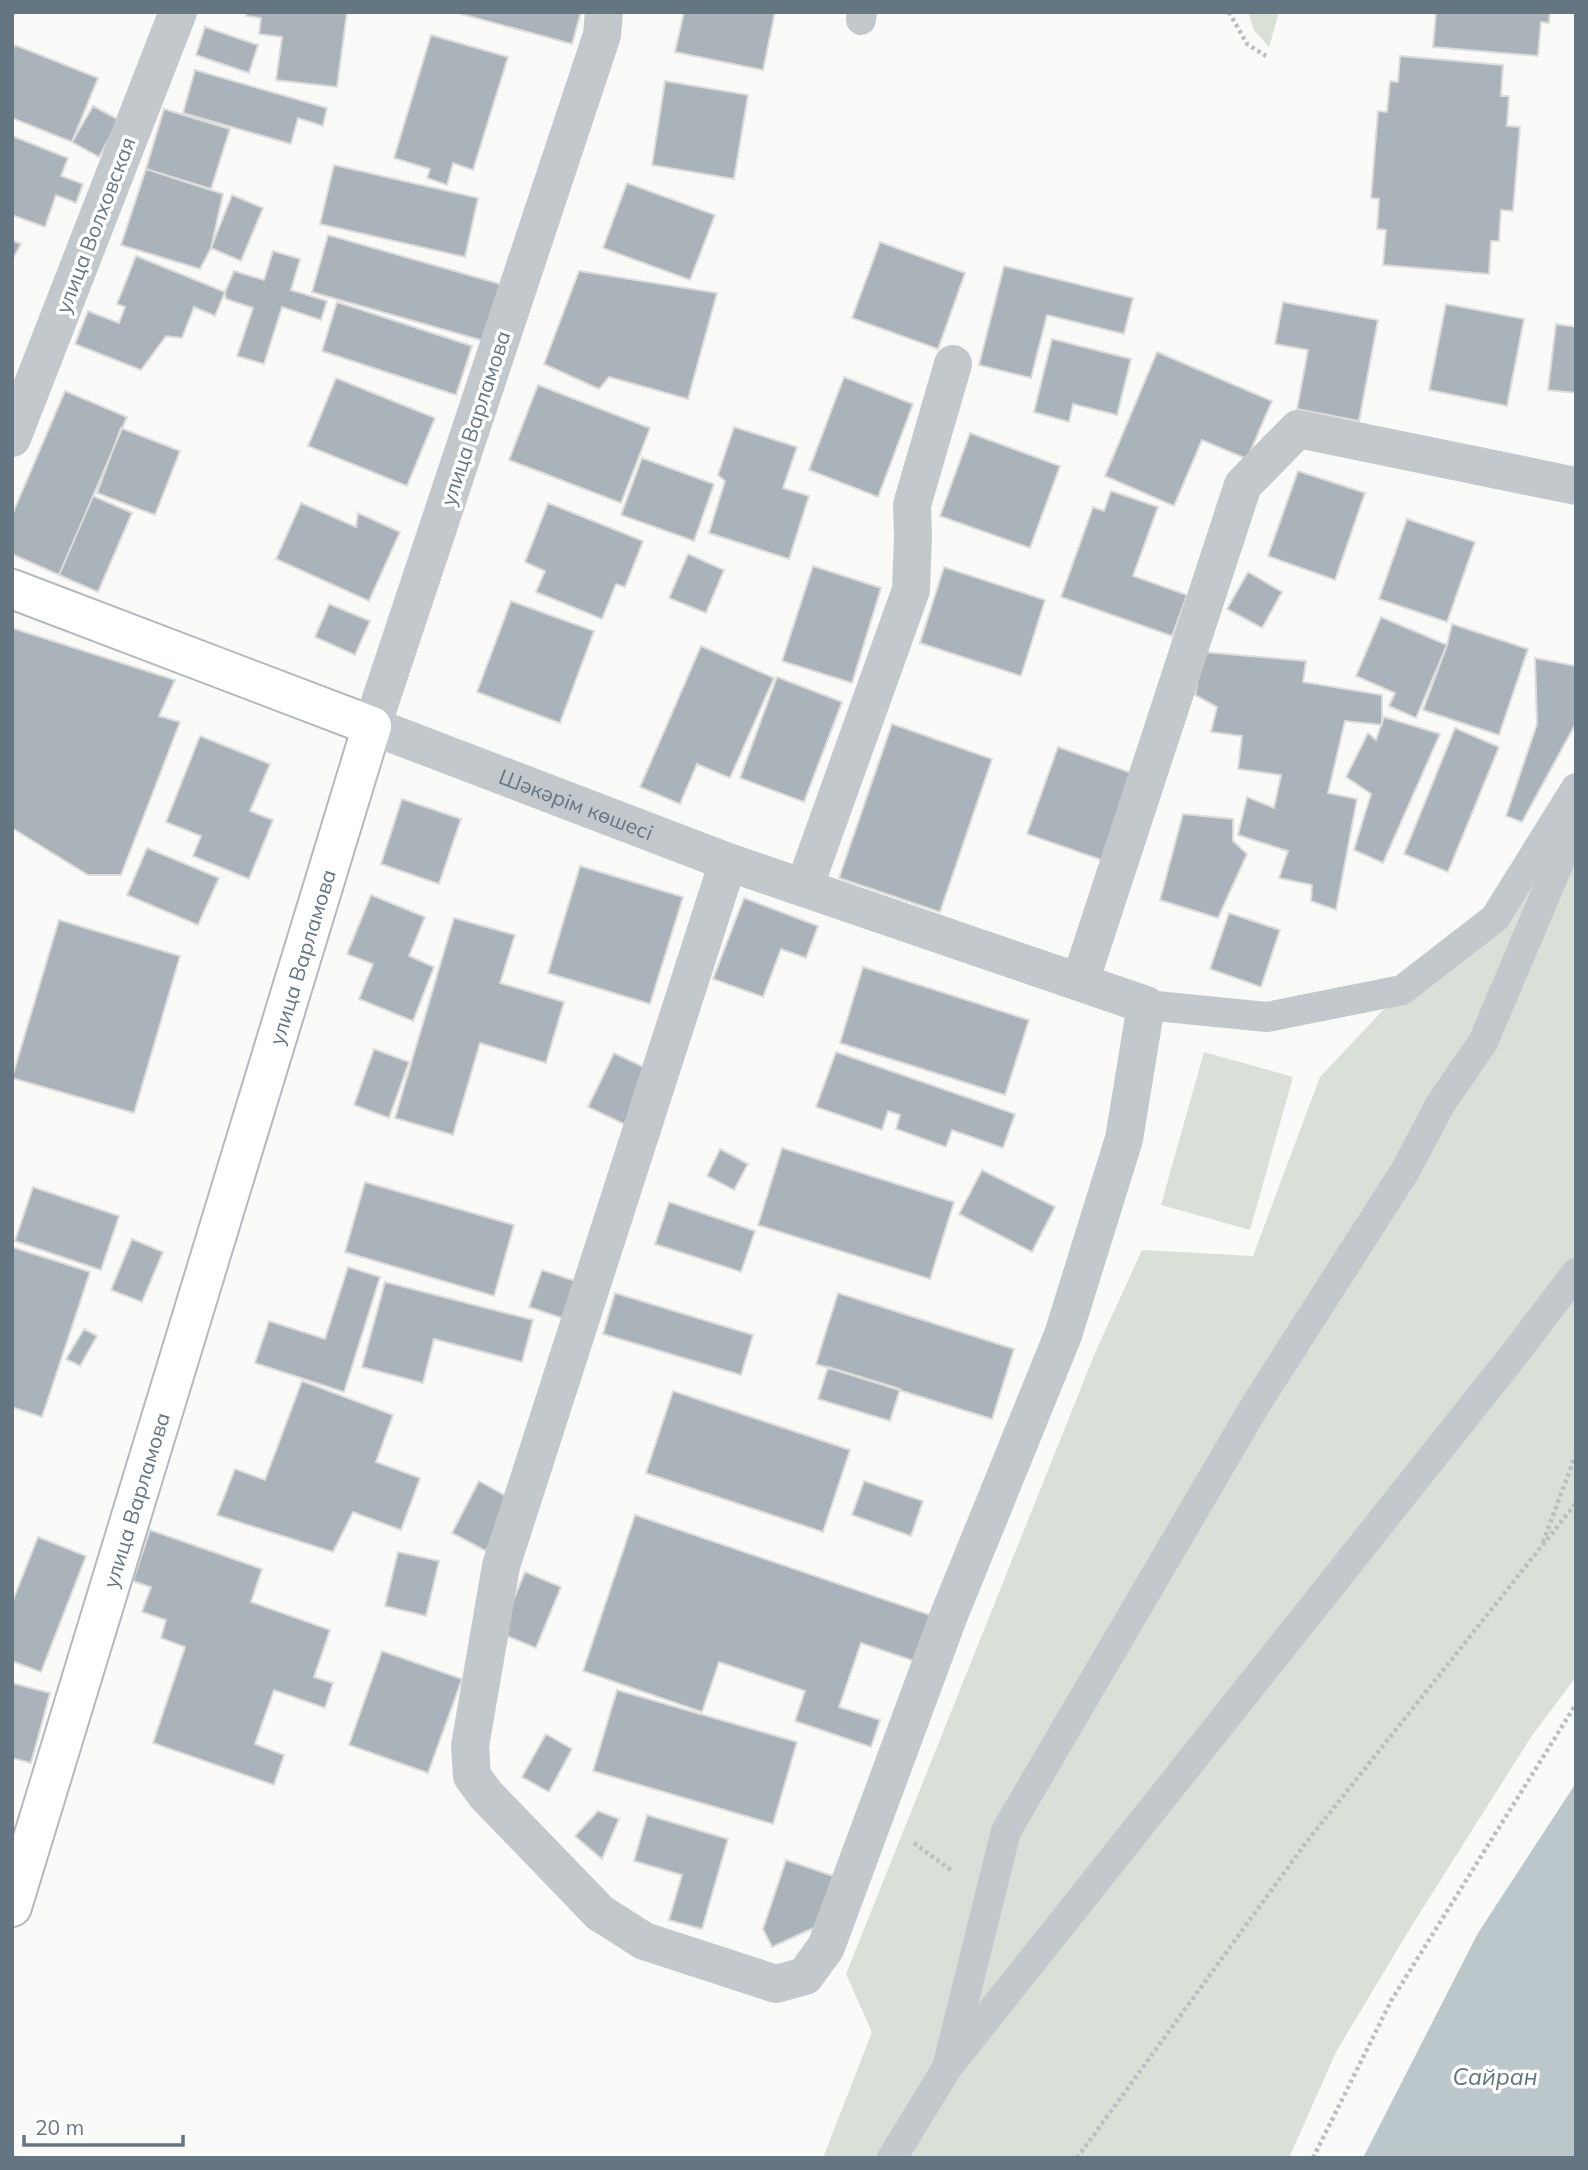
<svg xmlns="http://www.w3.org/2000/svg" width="1588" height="2170" font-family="Mulish,sans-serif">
<rect width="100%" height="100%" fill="#fafaf8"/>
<path fill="#dadfd7" d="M 1248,12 L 1279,12 L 1269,47 L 1254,30 Z
M 1576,813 L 1576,1677 L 1531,1737 L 1414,1922 L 1336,2052 L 1289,2158 L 823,2158 L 872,2032 L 846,1974 L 1095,1353 L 1142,1250 L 1253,1256 L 1320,1077 L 1402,990 L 1495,918 Z
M 1204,1052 L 1293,1077 L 1250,1230 L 1161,1205 Z"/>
<path fill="#bbc7cb" d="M 1576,1783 L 1576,2158 L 1363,2158 L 1478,1933 Z"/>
<path fill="#aab3b9" stroke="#dcdcda" stroke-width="2" d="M 247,12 L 347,12 L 337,87 L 276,80 L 282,37 L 259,34 L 261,18 L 246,16 Z
M 454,12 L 581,12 L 572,44 Z
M 684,12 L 775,12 L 763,70 L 675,52 Z
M 1436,12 L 1550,12 L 1549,23 L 1541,22 L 1538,56 L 1433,47 Z
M 205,27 L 258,45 L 249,73 L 196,55 Z
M 431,35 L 508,57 L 473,170 L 453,163 L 447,185 L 427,178 L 430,169 L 394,158 Z
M 15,45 L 98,78 L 72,142 L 12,118 L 12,51 Z
M 1400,56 L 1503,65 L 1501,96 L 1509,96 L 1507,126 L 1520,127 L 1513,211 L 1501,210 L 1499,241 L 1491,241 L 1489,274 L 1383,265 L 1386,230 L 1377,229 L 1379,199 L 1371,198 L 1378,111 L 1387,112 L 1390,81 L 1398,82 Z
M 195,70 L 327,108 L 323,126 L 298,118 L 291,144 L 183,113 Z
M 665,81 L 748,95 L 734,179 L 652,165 Z
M 93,106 L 119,120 L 99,157 L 72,142 Z
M 164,109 L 230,129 L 211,189 L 146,169 Z
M 12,136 L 68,158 L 61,176 L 83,184 L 76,203 L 56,195 L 45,227 L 12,215 Z
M 334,165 L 478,198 L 465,257 L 320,224 Z
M 146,169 L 223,194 L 211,248 L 200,269 L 121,245 Z
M 627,183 L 715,215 L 690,280 L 603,248 Z
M 232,195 L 263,208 L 241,261 L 211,248 Z
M 328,235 L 500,284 L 484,341 L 312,292 Z
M 12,240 L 21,244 L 12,260 Z
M 880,242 L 965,273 L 938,349 L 852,318 Z
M 273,251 L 300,259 L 291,290 L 327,301 L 321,320 L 282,307 L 264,364 L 237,356 L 253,308 L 226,299 L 225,292 L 234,271 L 264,280 Z
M 136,256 L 225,292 L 215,316 L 194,307 L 182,338 L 166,336 L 141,370 L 75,344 L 88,311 L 119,323 L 125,307 L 117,304 Z
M 1004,266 L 1133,298 L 1124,334 L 1047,315 L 1031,378 L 979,365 Z
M 579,271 L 717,293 L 688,399 L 609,377 L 599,389 L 544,364 Z
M 337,302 L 472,346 L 456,395 L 322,351 Z
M 1283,302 L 1378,320 L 1359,421 L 1297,409 L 1308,350 L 1275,344 Z
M 1446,304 L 1524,319 L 1507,406 L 1429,390 Z
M 1556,324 L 1576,327 L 1576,393 L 1548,390 Z
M 1052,339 L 1131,359 L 1117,415 L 1073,404 L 1069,422 L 1034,412 Z
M 1157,352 L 1272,401 L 1247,459 L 1202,440 L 1174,506 L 1105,476 Z
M 844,377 L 913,404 L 878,497 L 809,470 Z
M 336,378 L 435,418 L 407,486 L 308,446 Z
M 538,385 L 650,428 L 621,503 L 509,460 Z
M 65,391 L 127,417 L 59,575 L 12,554 L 12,515 Z
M 734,427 L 797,447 L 783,488 L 809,496 L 789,559 L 709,533 L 725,481 L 718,475 Z
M 121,428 L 180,451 L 155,515 L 97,493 Z
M 970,433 L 1060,466 L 1030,548 L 940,516 Z
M 642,458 L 714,484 L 694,541 L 621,515 Z
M 1298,471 L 1365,493 L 1335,580 L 1268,556 Z
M 1111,491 L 1158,507 L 1133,576 L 1187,595 L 1172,636 L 1061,597 L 1093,507 L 1104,511 Z
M 93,496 L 132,513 L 98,592 L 59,575 Z
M 301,503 L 356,527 L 358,513 L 400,532 L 369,601 L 276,559 Z
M 548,503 L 643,541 L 625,587 L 616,584 L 602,619 L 536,592 L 545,571 L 525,562 Z
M 1407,519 L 1475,542 L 1447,622 L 1379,599 Z
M 688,554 L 724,570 L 706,613 L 669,598 Z
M 813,566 L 881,588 L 852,683 L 782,661 Z
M 944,567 L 1045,600 L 1021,676 L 920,643 Z
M 1248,572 L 1282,592 L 1262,628 L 1227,609 Z
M 511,601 L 594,631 L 560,723 L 477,692 Z
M 329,604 L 370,621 L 355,655 L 315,637 Z
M 1381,617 L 1447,645 L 1416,718 L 1389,706 L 1395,693 L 1356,676 Z
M 1452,624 L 1528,649 L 1499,735 L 1423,710 L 1447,645 Z
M 12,628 L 175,680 L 159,716 L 180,722 L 121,875 L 88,875 L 12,828 Z
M 701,646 L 774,678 L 730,778 L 697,764 L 680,804 L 640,787 Z
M 1203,652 L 1306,661 L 1303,682 L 1382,695 L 1382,725 L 1345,721 L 1328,793 L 1357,799 L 1336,910 L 1311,901 L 1312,885 L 1279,878 L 1288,851 L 1238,835 L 1247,797 L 1274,808 L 1281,775 L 1238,769 L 1242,736 L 1211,732 L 1217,707 L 1195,695 Z
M 1535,658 L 1576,666 L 1576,723 L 1522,822 L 1506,816 L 1537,724 Z
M 777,677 L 842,702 L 804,802 L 740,778 Z
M 1384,717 L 1440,734 L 1383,863 L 1354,850 L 1371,794 L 1346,777 L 1368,733 L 1376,740 Z
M 892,724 L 992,759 L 940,912 L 839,878 Z
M 1455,728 L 1499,747 L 1448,872 L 1404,854 Z
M 200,736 L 270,764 L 250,811 L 273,820 L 249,879 L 193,856 L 201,836 L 166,822 Z
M 1058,747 L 1143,777 L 1113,864 L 1027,834 Z
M 402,799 L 461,819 L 439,884 L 381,864 Z
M 1183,814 L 1233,819 L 1233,841 L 1247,854 L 1218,918 L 1160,900 Z
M 147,848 L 219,878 L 198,925 L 127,895 Z
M 580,866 L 683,897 L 650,1004 L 548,973 Z
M 371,895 L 425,917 L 409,956 L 434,967 L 413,1021 L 359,999 L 373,964 L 347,954 Z
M 744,898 L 818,926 L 806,958 L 781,949 L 763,997 L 713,979 Z
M 1229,913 L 1280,930 L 1261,987 L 1210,969 Z
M 454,918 L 515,935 L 500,983 L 564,1002 L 546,1063 L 480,1043 L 453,1135 L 395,1118 Z
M 59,920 L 180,956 L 134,1113 L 12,1078 Z
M 863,967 L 1029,1020 L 1005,1095 L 840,1043 Z
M 374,1049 L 409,1062 L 389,1118 L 354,1105 Z
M 836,1052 L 1015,1114 L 1003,1148 L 952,1130 L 946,1147 L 896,1129 L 900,1115 L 888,1111 L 882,1130 L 816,1107 Z
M 614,1053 L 654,1072 L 628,1126 L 588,1107 Z
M 782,1148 L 954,1202 L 930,1279 L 758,1225 Z
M 720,1149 L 748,1164 L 734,1190 L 707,1176 Z
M 982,1170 L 1055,1207 L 1032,1252 L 959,1214 Z
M 365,1182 L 514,1225 L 494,1296 L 345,1252 Z
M 33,1187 L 119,1216 L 101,1270 L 15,1241 Z
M 669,1202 L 755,1231 L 741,1272 L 655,1244 Z
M 132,1239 L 163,1252 L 142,1302 L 111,1290 Z
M 12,1247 L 90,1272 L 42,1417 L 12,1407 Z
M 348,1267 L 380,1277 L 344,1392 L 255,1363 L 269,1321 L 325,1339 Z
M 542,1270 L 584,1284 L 571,1321 L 529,1307 Z
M 385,1282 L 533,1320 L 522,1362 L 434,1339 L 423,1383 L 362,1367 Z
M 615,1293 L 753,1335 L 741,1375 L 603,1334 Z
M 838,1293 L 1014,1349 L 992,1419 L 816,1364 Z
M 84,1329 L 97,1336 L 80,1366 L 66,1359 Z
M 828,1367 L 900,1389 L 890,1421 L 818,1399 Z
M 302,1381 L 393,1415 L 376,1462 L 420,1478 L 401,1530 L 353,1512 L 333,1552 L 217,1515 L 235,1469 L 265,1480 Z
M 673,1391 L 850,1450 L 823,1532 L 646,1473 Z
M 479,1481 L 513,1500 L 486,1551 L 452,1533 Z
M 864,1481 L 923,1501 L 911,1536 L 852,1515 Z
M 635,1515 L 939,1618 L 923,1664 L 861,1643 L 839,1707 L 880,1720 L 871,1747 L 795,1721 L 805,1691 L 719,1662 L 702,1712 L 583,1671 Z
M 150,1530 L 262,1569 L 251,1602 L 330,1630 L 314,1677 L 333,1683 L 325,1708 L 274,1690 L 255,1744 L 284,1755 L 274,1785 L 153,1743 L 185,1647 L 161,1638 L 166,1620 L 142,1612 L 151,1587 L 133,1581 Z
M 38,1537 L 86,1556 L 41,1672 L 12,1661 L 12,1603 Z
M 398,1552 L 439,1561 L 426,1616 L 385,1606 Z
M 525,1572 L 561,1587 L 536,1648 L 500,1633 Z
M 382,1651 L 462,1679 L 428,1773 L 349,1745 Z
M 12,1683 L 50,1693 L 31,1763 L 12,1758 Z
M 617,1690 L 797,1742 L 773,1824 L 593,1771 Z
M 546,1734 L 572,1749 L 549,1792 L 522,1777 Z
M 598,1811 L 619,1819 L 602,1859 L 575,1836 Z
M 647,1815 L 728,1839 L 702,1929 L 669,1920 L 682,1875 L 634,1861 Z
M 786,1860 L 836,1877 L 820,1925 L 772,1947 L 763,1929 Z"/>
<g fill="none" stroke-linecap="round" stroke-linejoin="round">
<defs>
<path id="secondary" d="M 12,589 L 372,726 L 12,1907"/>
</defs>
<use href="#secondary" stroke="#b3babf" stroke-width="42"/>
<path stroke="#bbbfc2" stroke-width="4.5" stroke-dasharray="3.5 3.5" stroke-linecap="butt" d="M 1229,12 L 1247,44 L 1266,56
M 1543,1542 L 1576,1454
M 914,1843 L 952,1871
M 1077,2158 L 1305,1844 L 1576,1503
M 1313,2158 L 1391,2001 L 1576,1704"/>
<path stroke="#c3c8cc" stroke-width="30" d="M 861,20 L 862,12
M 1146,1005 L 1267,1017 L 1402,990 L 1495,918 L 1576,788
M 947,2068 L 1006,1831 L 1256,1404 L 1405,1171 L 1441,1103 L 1483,1042 L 1576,823
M 892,2158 L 947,2068 L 1516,1352 L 1576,1273"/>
<g stroke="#c3c8cc" stroke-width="38">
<path id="s1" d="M 604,12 L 602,35 L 372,726 L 728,862 L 1146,1005 L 1124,1139 L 1063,1335 L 949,1615 L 826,1947 L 805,1976 L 776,1984 L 644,1941 L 600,1913 L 486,1795 L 472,1776 L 470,1746 L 501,1566 L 728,862"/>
<path d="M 12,438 L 178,12"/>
<path d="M 804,888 L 911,590 L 913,536 L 912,505 L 953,364"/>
<path d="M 1080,982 L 1243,485 L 1298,429 L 1576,486"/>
</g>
<use href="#secondary" stroke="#fff" stroke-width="38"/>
</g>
<g text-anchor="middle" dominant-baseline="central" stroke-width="7" stroke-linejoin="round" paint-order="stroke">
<g font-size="21" fill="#657683" stroke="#fff">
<text transform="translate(95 225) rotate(-69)">улица Волховская</text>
<text transform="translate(475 418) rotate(-72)">улица Варламова</text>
<text stroke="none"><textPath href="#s1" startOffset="970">Шәкәрім көшесі</textPath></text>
<text transform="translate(302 957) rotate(-73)">улица Варламова</text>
<text transform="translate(136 1500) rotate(-73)">улица Варламова</text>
</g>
<g font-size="23" font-style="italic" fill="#60757c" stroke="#fff">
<text x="1495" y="2076">Сайран</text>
</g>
</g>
<rect width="1588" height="2170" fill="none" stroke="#657683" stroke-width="28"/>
<path d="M24 2135v10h159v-10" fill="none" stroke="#657683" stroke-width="3.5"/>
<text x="35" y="2135" font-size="21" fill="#657683" stroke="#ffffff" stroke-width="5" paint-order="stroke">20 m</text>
</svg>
